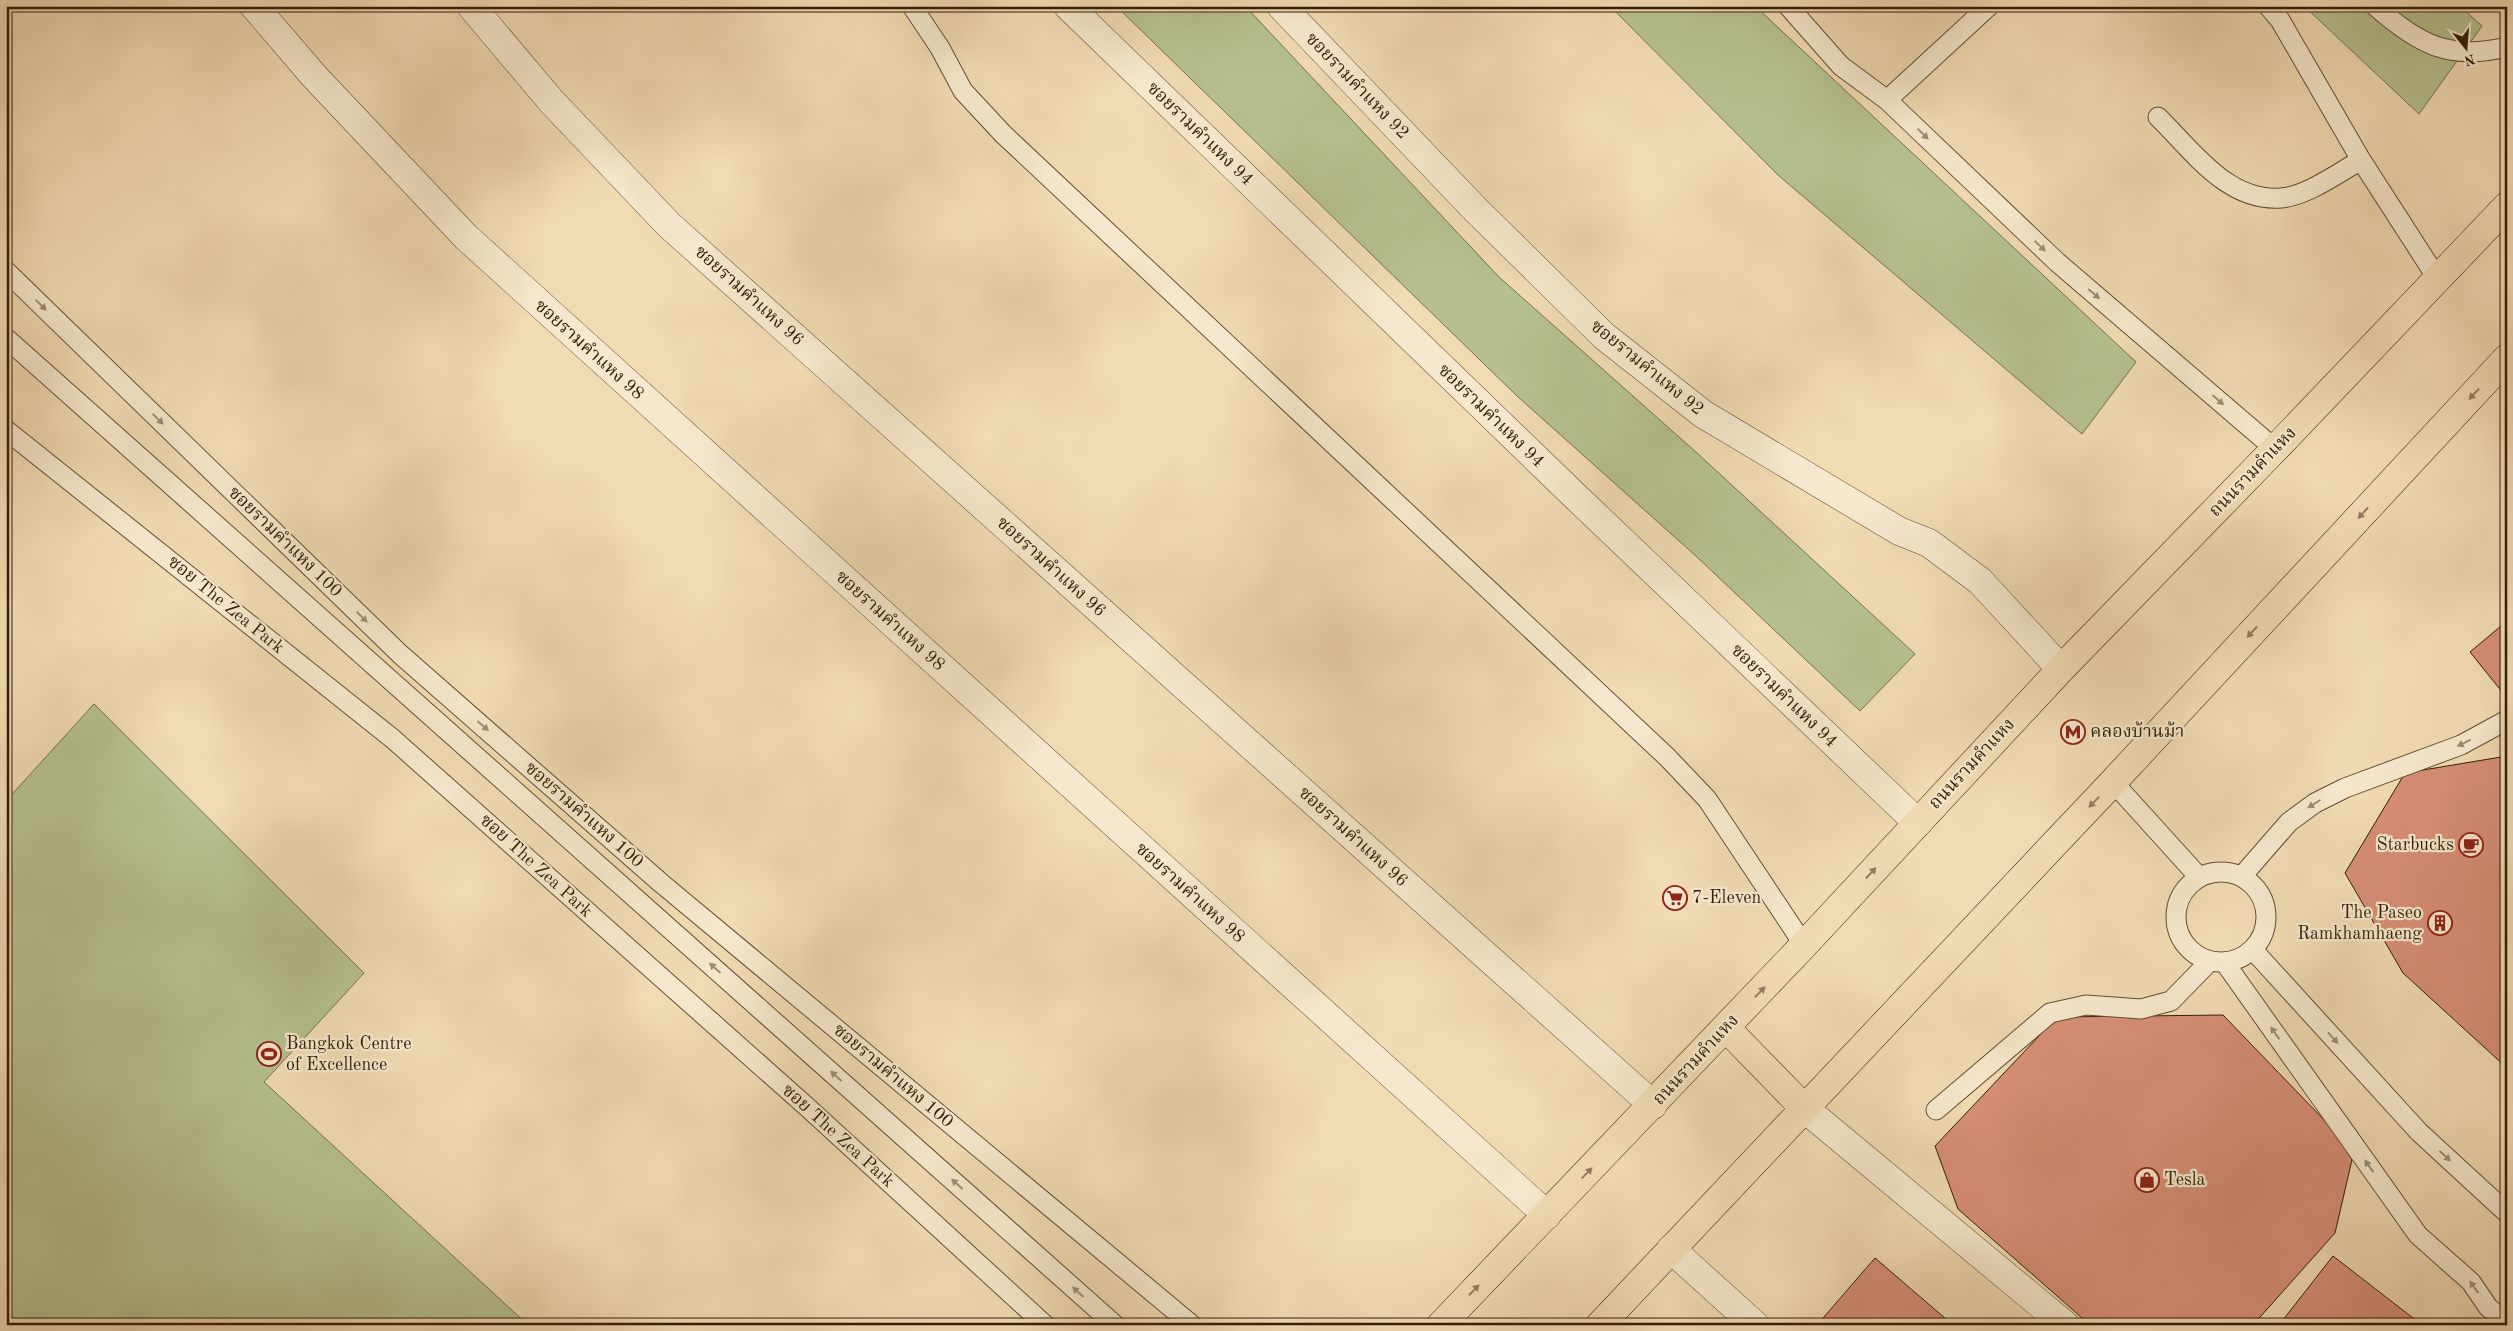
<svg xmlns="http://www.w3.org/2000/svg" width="2513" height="1331" font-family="'Old Standard TT','Noto Serif Thai',serif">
<rect width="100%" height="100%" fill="#f1dbb3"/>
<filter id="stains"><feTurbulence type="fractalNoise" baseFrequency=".004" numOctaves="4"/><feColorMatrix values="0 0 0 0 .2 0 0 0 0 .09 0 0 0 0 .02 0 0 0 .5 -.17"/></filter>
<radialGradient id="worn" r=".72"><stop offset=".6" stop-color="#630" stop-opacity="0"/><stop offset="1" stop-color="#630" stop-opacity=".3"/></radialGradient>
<path fill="#b6c18f" stroke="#74704c" d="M 1116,6 L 1245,6 L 1499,277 L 1697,453 L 1915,654 L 1860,711 L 1697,557 L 1517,396 Z
M 1610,6 L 1755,6 L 2136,362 L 2082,434 L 1778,175 Z
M 2304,6 L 2460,6 L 2482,26 L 2419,114 Z
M 94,704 L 364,973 L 264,1082 L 528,1325 L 6,1325 L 6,801 Z"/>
<path fill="#d78f76" stroke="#321e08" d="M 2507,621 L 2507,698 L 2470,652 Z
M 2507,756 L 2507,1068 L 2403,973 L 2345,873 L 2405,773 Z
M 2223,1015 L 2354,1151 L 2335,1233 L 2253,1325 L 2090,1325 L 1958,1209 L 1935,1146 L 2057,1017 Z
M 2333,1256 L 2422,1325 L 2279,1325 Z
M 1875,1258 L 1953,1325 L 1817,1325 Z"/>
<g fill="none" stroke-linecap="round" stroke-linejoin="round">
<defs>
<path id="service" d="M 912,6 L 940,48 L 963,91 L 1003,134 L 1667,757 L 1707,799 L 1804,945
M 1788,6 L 1841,66 L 1887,100 L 2057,262 L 2275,449
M 2268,6 L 2280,20 L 2361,160 L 2437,278
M 2375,6 C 2418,44 2449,61 2507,47
M 1887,100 L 1989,6
M 2158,117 C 2192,150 2227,202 2281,198 C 2307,196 2338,173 2361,160
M 6,271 L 400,654 L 661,883 L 1192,1325
M 6,338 L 1115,1325
M 6,430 L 393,739 L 806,1106 L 1045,1325
M 2113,782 L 2199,877
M2176 917a45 45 0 1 1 90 0a45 45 0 1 1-90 0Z
M 2242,876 L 2289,822 L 2315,803 L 2345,788 L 2461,745 L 2507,720
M 2253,950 L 2419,1132 L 2507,1213
M 2225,963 L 2418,1235 L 2471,1282 L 2488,1307 L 2507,1323
M 1936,1110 L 2050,1013 L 2086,1005 L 2141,1009 L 2171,1001 L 2210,961"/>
<path id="minor" d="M 254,6 L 314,76 L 466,237 L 1547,1215
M 471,6 L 552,102 L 669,225 L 1653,1105
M 1068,6 L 1575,496 L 1918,823
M 1281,6 L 1475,209 L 1604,336 L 1703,414 L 1899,531 L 1929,543 L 1980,581 L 2061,669
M 1804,1108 L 2065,1325
M 1671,1249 L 1755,1325"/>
<path id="primary" d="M 1726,1028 L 1804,1108
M 1441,1325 L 1804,945 L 2061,669 L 2275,449 L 2507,206
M 1600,1325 L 2113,782 L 2507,358"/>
</defs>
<use href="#service" stroke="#624d33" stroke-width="21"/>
<use href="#minor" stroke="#624d33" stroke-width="29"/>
<use href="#primary" stroke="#321e08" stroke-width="29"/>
<use href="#service" stroke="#f6e8ce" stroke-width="19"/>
<use href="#minor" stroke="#f6e8ce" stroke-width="28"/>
<use href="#primary" stroke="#f1dbb3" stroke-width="28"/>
</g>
<defs><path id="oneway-solid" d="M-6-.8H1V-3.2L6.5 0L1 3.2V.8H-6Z" transform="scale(1.25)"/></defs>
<g fill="#9e8d75">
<use href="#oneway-solid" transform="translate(1923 134) rotate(44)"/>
<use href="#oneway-solid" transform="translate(2040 246) rotate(44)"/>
<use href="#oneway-solid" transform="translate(2094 294) rotate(41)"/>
<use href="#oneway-solid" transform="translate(41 305) rotate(44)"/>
<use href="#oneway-solid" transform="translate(2218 400) rotate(41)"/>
<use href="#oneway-solid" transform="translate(158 419) rotate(44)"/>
<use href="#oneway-solid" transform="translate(362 617) rotate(44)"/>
<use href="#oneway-solid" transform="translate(483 726) rotate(41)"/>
<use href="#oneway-solid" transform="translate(2464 743) rotate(154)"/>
<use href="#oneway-solid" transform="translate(2314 804) rotate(148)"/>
<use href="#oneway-solid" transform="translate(715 968) rotate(-138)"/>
<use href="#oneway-solid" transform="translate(2275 1033) rotate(-125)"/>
<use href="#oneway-solid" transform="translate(2333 1038) rotate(48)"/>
<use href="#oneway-solid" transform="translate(836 1076) rotate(-138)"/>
<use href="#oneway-solid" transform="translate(2445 1156) rotate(43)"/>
<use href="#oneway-solid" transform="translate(2369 1166) rotate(-125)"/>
<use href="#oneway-solid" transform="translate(957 1184) rotate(-138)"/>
<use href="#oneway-solid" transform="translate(2474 1287) rotate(-126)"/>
<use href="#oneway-solid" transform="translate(1078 1292) rotate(-138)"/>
</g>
<g fill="#927c5e">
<use href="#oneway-solid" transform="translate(2474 394) rotate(133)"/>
<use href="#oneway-solid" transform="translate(2363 513) rotate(133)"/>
<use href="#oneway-solid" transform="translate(2252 632) rotate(133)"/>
<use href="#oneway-solid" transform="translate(2094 802) rotate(134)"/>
<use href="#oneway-solid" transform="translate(1871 873) rotate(-47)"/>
<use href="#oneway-solid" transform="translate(1760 992) rotate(-46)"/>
<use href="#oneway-solid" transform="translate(1587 1173) rotate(-46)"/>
<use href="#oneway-solid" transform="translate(1474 1290) rotate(-46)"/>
</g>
<defs>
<symbol id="metro-ring" viewBox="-11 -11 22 22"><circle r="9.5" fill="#f6e8ce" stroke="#8f2418" stroke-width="1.5"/><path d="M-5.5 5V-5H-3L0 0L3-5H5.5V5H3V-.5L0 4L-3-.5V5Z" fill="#8f2418"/></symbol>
<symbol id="cafe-ring" viewBox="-11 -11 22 22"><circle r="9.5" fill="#f6e8ce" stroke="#8f2418" stroke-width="1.5"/><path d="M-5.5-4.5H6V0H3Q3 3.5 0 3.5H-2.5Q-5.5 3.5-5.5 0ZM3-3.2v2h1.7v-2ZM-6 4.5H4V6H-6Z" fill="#8f2418"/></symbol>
<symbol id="supermarket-ring" viewBox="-11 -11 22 22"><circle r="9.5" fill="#f6e8ce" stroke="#8f2418" stroke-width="1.5"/><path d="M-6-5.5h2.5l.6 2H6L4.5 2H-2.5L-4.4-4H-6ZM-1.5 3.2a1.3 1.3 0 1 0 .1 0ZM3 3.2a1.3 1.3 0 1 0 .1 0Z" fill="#8f2418"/></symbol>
<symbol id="building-ring" viewBox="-11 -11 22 22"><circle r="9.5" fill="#f6e8ce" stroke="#8f2418" stroke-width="1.5"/><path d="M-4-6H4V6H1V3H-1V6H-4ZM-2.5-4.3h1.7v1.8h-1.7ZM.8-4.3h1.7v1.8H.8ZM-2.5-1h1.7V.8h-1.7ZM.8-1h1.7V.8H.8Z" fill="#8f2418"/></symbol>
<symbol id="stadium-ring" viewBox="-11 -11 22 22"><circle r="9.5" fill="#f6e8ce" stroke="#8f2418" stroke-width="1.5"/><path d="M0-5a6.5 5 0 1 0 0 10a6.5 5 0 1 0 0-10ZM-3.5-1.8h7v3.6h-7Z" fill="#8f2418"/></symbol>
<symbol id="shop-ring" viewBox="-11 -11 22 22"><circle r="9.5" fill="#f6e8ce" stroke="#8f2418" stroke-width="1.5"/><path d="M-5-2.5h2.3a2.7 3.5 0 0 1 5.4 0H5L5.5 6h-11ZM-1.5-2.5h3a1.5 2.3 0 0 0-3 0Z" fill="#8f2418"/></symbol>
</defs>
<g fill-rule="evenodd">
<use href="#metro-ring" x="2059" y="718" width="28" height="28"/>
<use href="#cafe-ring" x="2457" y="831" width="28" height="28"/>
<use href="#supermarket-ring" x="1661" y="884" width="28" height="28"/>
<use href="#building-ring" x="2426" y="909" width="28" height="28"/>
<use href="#stadium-ring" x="255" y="1040" width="28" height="28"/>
<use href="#shop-ring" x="2133" y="1166" width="28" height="28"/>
</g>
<g text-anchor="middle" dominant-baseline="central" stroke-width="4.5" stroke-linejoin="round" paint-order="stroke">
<g font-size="18" fill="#321e08" stroke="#f6e8ce">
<text transform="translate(1357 86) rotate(46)">ซอยรามคําแหง 92</text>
<text transform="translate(1200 134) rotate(44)">ซอยรามคําแหง 94</text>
<text transform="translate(749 296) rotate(42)">ซอยรามคําแหง 96</text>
<text transform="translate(589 350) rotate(42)">ซอยรามคําแหง 98</text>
<text transform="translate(1647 368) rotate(39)">ซอยรามคําแหง 92</text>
<text transform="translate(1491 416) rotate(44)">ซอยรามคําแหง 94</text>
<text transform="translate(2253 472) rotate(-46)">ถนนรามคำแหง</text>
<text transform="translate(285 542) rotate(44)">ซอยรามคำแหง 100</text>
<text transform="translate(1051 567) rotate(42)">ซอยรามคําแหง 96</text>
<text transform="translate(226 605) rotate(39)">ซอย The Zea Park</text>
<text transform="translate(890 621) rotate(42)">ซอยรามคําแหง 98</text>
<text transform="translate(1784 696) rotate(44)">ซอยรามคําแหง 94</text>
<text transform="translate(1972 764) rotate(-47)">ถนนรามคำแหง</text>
<text transform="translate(584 815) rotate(41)">ซอยรามคำแหง 100</text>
<text transform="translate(1353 837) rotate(42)">ซอยรามคําแหง 96</text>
<text transform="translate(536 866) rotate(42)">ซอย The Zea Park</text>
<text transform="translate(1190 893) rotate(42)">ซอยรามคําแหง 98</text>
<text transform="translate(1696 1060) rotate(-47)">ถนนรามคำแหง</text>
<text transform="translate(893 1076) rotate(40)">ซอยรามคำแหง 100</text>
<text transform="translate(838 1136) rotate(42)">ซอย The Zea Park</text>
</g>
<g font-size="18" fill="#321e08" stroke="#f6e8ce" text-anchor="start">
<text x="2090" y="732">คลองบ้านม้า</text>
<text x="2454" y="845" text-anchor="end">Starbucks</text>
<text x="1692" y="898">7-Eleven</text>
<text x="2422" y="913" text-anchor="end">The Paseo<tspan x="2422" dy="21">Ramkhamhaeng</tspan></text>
<text x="286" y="1044">Bangkok Centre<tspan x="286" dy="21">of Excellence</tspan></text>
<text x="2164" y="1180">Tesla</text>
</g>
</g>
<rect width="2513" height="1331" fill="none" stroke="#f1dbb3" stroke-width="25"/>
<rect x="8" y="8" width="2498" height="1316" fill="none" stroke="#321e08" stroke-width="2.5"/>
<rect x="12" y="12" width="2488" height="1306" fill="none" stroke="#321e08"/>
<g transform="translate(2466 48) rotate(163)" stroke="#f6e8ce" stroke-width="4" paint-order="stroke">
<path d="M0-4L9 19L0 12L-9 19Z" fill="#321e08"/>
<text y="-8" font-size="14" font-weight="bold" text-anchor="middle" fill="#321e08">N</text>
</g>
<rect width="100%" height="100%" filter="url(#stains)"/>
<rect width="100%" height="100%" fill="url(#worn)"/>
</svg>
